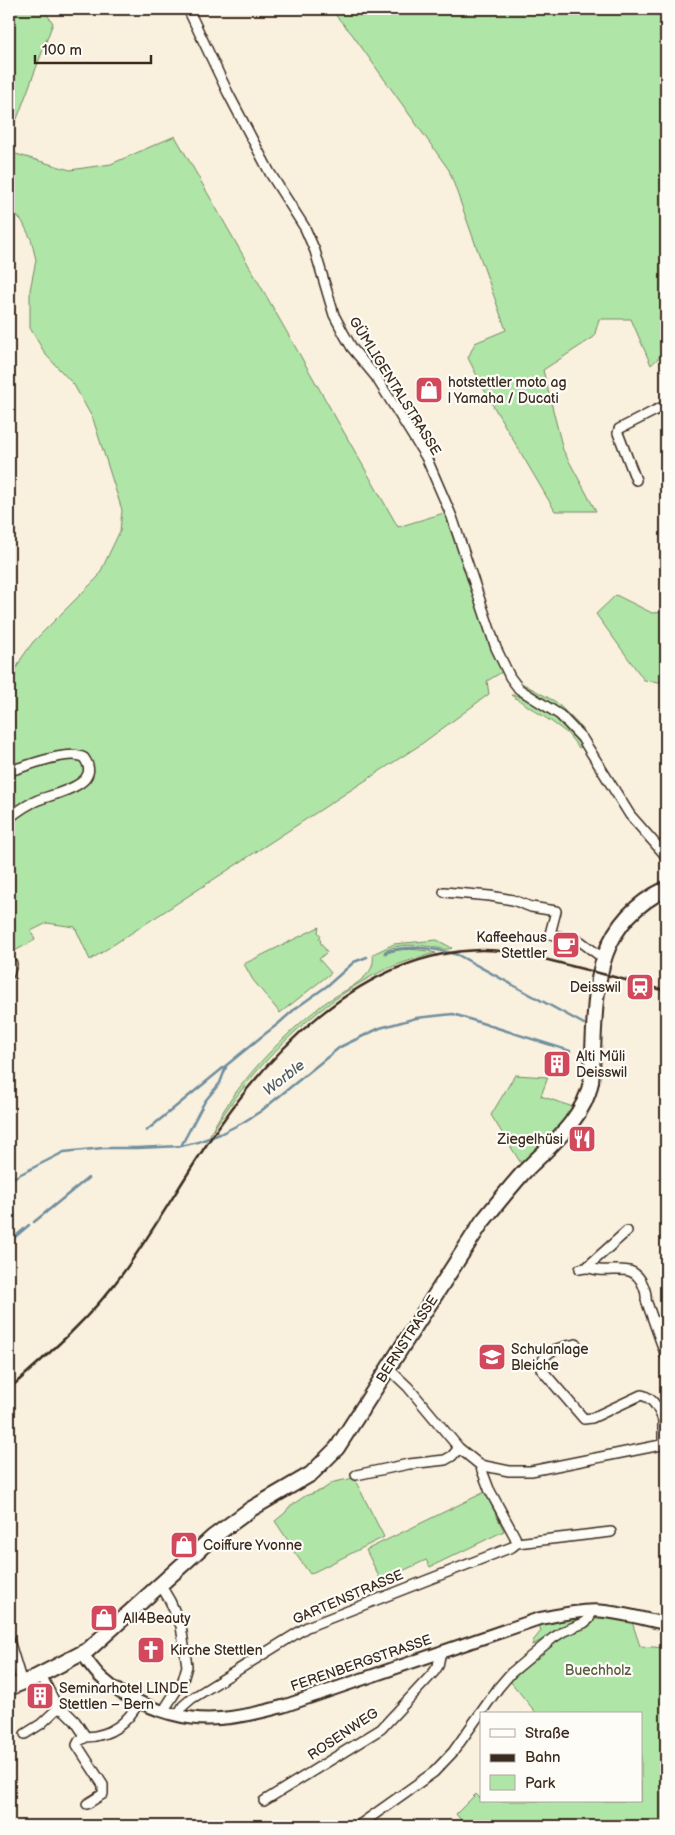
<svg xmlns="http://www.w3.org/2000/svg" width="675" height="1835" font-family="'Balsamiq Sans',sans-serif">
<rect width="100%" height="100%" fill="#f9f0de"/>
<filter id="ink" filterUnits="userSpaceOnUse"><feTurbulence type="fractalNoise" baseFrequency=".02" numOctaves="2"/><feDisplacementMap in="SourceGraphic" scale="10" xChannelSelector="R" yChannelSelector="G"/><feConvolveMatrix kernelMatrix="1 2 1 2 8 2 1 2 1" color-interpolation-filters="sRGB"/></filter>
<g filter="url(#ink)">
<path fill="#afe5a7" stroke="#758862" d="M 9,9 L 43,9 L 53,23 L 17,119 L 9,124 Z
M 330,9 L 666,9 L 666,351 L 651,365 L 631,319 L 599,319 L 594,337 L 543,370 L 563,450 L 596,511 L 555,511 L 488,397 L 468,358 L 475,343 L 506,330 L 449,170 L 352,34 Z
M 175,136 L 398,527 L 444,513 L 502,672 L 487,681 L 489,694 L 420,745 L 90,960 L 75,927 L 47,923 L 31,931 L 35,940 L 9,954 L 9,684 L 21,659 L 33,642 L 98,577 L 120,531 L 122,510 L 93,419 L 74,385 L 46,355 L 30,328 L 30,290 L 36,260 L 31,239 L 22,221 L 9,207 L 9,152 L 70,170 L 111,164 Z
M 616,595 L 652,613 L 666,612 L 666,683 L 644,680 L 596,614 Z
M 518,681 L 556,702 L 582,728 L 582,731 L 553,704 L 519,684 Z
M 511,695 C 535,696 570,726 581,747 L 579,748 L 567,733 L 552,722 Z
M 319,927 L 318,932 L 321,936 L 319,938 L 321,941 L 320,942 L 327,952 L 319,959 L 331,973 L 280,1013 L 253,980 L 244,964 Z
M 437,940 L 452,948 C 444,951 440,948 433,947 C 418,945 398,943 385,951 L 385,954 C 400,947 421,949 436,953 C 412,959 387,967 365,980 C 302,1016 248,1074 210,1135 C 235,1084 278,1040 322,1005 C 337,994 358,986 369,972 C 373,966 374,960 373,954 L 394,944 Z
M 515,1075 L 548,1077 L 541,1096 L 576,1108 L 522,1165 L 491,1115 Z
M 354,1478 L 384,1537 L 310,1574 L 292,1549 L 293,1548 L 275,1521 L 285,1513 L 289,1507 L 305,1496 L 322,1490 L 334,1482 Z
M 485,1492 L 504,1531 L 430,1567 L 426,1560 L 381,1581 L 366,1550 Z
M 586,1616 L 585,1618 L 532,1645 L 533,1641 L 541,1631 L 539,1625 Z
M 597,1616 L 632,1622 L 640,1646 L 666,1648 L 666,1826 L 462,1826 L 464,1824 L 456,1814 L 476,1794 L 480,1798 L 481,1797 L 481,1801 L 641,1801 L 641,1714 L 537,1714 L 510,1681 L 566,1634 L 585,1627 Z"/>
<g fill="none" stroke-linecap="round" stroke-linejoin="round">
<path stroke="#6f8e9d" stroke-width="2.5" d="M 385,952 C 409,944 435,948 458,955 L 584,1024
M 146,1131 L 261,1037 L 278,1024 L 296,1008 L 327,986 L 354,962 L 367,957
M 181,1146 L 205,1101 L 220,1083 L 226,1067
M 9,1180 L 64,1152 L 103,1148 L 137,1148 L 181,1146 L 198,1142 L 220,1134 L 242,1123 L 261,1111 L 340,1047 L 380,1028 L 416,1018 L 453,1014 L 570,1051
M 34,1222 L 88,1178
M 9,1242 L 29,1225"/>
<defs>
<path id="minor" d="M 188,9 L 228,93 L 270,173 L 305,228 L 315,251 L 334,315 L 344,334 L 352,348 L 376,377 L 426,457 L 452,517 L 496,648 L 510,677 L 519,689 L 560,715 L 582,738 L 630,815 L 666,856
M 636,480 L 618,433 L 619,429 L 666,405
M 9,771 C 25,767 70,748 84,758 C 104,785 53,794 38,800 C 28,804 18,811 9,818
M 444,892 L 490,896 L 513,900 L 531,907 L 556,911 L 550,934 L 580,941 L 604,959
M 9,974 L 12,964
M 588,1266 L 627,1231
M 580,1269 C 590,1266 590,1269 599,1270 C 617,1272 634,1263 643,1285 C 645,1290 647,1294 646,1300 L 666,1356
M 576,1344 C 560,1348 542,1349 541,1369 L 584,1419 L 592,1418 L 641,1395 C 653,1397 659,1409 663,1420
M 388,1368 L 408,1387 L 459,1448 L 480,1465 L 509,1471 L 531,1471 L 666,1444
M 663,1444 L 663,1420 L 666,1416
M 356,1475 L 409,1464 L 445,1460 L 452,1456 L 459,1448
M 517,1543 L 611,1532
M 160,1584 L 170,1601 L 181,1626 L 187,1666 L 183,1680 L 164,1710
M 9,1640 L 22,1683
M 41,1675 L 58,1708 L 65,1711 L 75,1721 L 86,1737 C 110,1736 128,1723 139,1701
M 178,1715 L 183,1706 L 191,1699 L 307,1627 L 512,1547 L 517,1543 L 515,1537 L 489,1489 L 480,1465
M 25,1734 L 41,1724 L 58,1708
M 86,1737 L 79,1741 L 77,1745 L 103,1785 L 103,1794 L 87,1804
M 264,1801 L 381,1729 L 434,1672 L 438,1666 L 441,1651
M 358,1826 L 434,1772 L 453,1752 L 499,1687 L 511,1673 L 553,1638 L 564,1631 L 584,1623 L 589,1619 L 592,1611"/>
<path id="tertiary" d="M 82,1653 C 89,1663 95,1673 104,1680 C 124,1699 166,1715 192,1718 C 222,1722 256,1714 284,1706 L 538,1619 C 558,1615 579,1610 600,1611 C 623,1613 645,1619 666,1624"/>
<path id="secondary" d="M 9,1688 L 34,1678 L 88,1650 L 213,1537 L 251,1509 L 311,1474 L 337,1448 L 482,1222 C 495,1206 508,1190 522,1174 C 547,1148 584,1120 591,1082 C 598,1007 584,928 666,889"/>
</defs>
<use href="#minor" stroke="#3b2a1e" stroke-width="12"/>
<use href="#tertiary" stroke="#3b2a1e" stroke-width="15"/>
<use href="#secondary" stroke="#3b2a1e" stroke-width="18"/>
<use href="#minor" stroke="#fdfcf7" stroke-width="9"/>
<use href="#tertiary" stroke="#fdfcf7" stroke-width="11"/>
<use href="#secondary" stroke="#fdfcf7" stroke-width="14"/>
<path stroke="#3b2a1e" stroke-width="2.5" d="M 9,1389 C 50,1353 91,1317 123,1273 C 152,1233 176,1191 203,1150 C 265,1055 360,952 482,950 C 513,950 541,958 571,966 C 603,974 634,982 666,991"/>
</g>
</g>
<defs>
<symbol id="shop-square" viewBox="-11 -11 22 22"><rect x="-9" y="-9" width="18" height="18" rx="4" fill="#d1495b" stroke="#fdfcf7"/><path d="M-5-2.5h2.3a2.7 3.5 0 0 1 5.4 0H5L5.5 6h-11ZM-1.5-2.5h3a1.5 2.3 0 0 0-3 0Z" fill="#fff"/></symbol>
<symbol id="cafe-square" viewBox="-11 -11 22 22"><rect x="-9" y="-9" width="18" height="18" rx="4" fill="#d1495b" stroke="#fdfcf7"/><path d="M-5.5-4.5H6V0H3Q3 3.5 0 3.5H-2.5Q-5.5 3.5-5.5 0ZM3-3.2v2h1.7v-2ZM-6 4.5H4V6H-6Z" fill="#fff"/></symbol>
<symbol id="station-square" viewBox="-11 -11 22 22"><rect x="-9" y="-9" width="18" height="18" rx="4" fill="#d1495b" stroke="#fdfcf7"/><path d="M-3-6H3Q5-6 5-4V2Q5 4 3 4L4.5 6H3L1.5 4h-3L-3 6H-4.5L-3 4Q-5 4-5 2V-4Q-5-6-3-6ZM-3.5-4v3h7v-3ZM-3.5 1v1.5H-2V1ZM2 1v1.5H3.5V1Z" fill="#fff"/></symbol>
<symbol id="building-square" viewBox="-11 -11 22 22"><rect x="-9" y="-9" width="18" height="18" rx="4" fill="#d1495b" stroke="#fdfcf7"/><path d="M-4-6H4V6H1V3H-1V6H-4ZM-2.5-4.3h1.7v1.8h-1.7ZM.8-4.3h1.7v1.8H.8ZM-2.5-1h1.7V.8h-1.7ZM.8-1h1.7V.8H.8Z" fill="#fff"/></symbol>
<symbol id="restaurant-square" viewBox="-11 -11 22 22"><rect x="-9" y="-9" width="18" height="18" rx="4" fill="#d1495b" stroke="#fdfcf7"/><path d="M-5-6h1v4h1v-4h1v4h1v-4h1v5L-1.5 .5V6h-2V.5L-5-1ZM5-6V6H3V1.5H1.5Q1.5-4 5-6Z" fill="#fff"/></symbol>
<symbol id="school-square" viewBox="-11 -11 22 22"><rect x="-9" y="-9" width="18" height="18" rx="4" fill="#d1495b" stroke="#fdfcf7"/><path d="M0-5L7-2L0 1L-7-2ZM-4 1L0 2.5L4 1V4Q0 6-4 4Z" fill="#fff"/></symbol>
<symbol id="church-square" viewBox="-11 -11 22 22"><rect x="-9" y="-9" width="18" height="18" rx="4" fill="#d1495b" stroke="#fdfcf7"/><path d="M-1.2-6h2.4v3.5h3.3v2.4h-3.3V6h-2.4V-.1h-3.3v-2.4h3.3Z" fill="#fff"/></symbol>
</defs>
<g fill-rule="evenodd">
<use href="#shop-square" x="413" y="374" width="32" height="32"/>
<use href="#cafe-square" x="550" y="929" width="32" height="32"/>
<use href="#station-square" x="624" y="971" width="32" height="32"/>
<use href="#building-square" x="541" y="1048" width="32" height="32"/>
<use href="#restaurant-square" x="566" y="1123" width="32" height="32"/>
<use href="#school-square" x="476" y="1341" width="32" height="32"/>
<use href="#shop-square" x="168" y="1529" width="32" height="32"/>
<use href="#shop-square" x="88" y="1602" width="32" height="32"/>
<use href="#church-square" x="135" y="1634" width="32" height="32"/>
<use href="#building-square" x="24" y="1680" width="32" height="32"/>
</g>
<g text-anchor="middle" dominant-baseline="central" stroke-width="4.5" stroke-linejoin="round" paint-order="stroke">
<g font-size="14" fill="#3b2a1e" stroke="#fdfcf7" text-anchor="start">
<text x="448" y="382">hotstettler moto ag<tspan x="448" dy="16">| Yamaha / Ducati</tspan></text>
<text x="547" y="937" text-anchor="end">Kaffeehaus<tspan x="547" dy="16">Stettler</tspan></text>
<text x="621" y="987" text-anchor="end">Deisswil</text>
<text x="576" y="1056">Alti Müli<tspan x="576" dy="16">Deisswil</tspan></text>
<text x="563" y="1139" text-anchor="end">Ziegelhüsi</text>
<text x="511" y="1349">Schulanlage<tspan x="511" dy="16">Bleiche</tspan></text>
<text x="203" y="1545">Coiffure Yvonne</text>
<text x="123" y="1618">All4Beauty</text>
<text x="170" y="1650">Kirche Stettlen</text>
<text x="59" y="1688">Seminarhotel LINDE<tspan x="59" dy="16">Stettlen – Bern</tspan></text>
</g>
<g font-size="14" fill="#3b2a1e" stroke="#fdfcf7">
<text transform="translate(395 386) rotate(58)">GÜMLIGENTALSTRASSE</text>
<text transform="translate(407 1339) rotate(-57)">BERNSTRASSE</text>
<text transform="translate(348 1597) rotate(-23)">GARTENSTRASSE</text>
<text transform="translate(361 1663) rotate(-19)">FERENBERGSTRASSE</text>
<text transform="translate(343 1734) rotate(-34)">ROSENWEG</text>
</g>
<g font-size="14" fill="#585940" stroke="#fdfcf7">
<text x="598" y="1670">Buechholz</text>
</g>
<g font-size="15" font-style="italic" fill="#555c5e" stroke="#fdfcf7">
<text transform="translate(284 1078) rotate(-38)">Worble</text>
</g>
</g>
<rect width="675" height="1835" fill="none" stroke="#fdfcf7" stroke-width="30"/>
<rect x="15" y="15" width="645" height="1805" fill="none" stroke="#3b2a1e" stroke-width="2" filter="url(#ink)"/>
<rect x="480" y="1712" width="162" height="90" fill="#fdfcf7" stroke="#afa8a0"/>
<rect x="490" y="1729" width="25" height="8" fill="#fdfcf7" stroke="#afa8a0"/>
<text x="525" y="1738" font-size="15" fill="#3b2a1e">Straße</text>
<rect x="490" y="1754" width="25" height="8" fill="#3b2a1e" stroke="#afa8a0"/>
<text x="525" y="1762" font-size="15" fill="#3b2a1e">Bahn</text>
<rect x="490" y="1775" width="25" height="15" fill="#afe5a7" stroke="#afa8a0"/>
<text x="525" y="1788" font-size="15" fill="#3b2a1e">Park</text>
<path d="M35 55v8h116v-8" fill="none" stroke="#3b2a1e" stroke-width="2.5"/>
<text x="42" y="55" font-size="15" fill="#3b2a1e" stroke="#fdfcf7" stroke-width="4" paint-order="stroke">100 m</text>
</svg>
